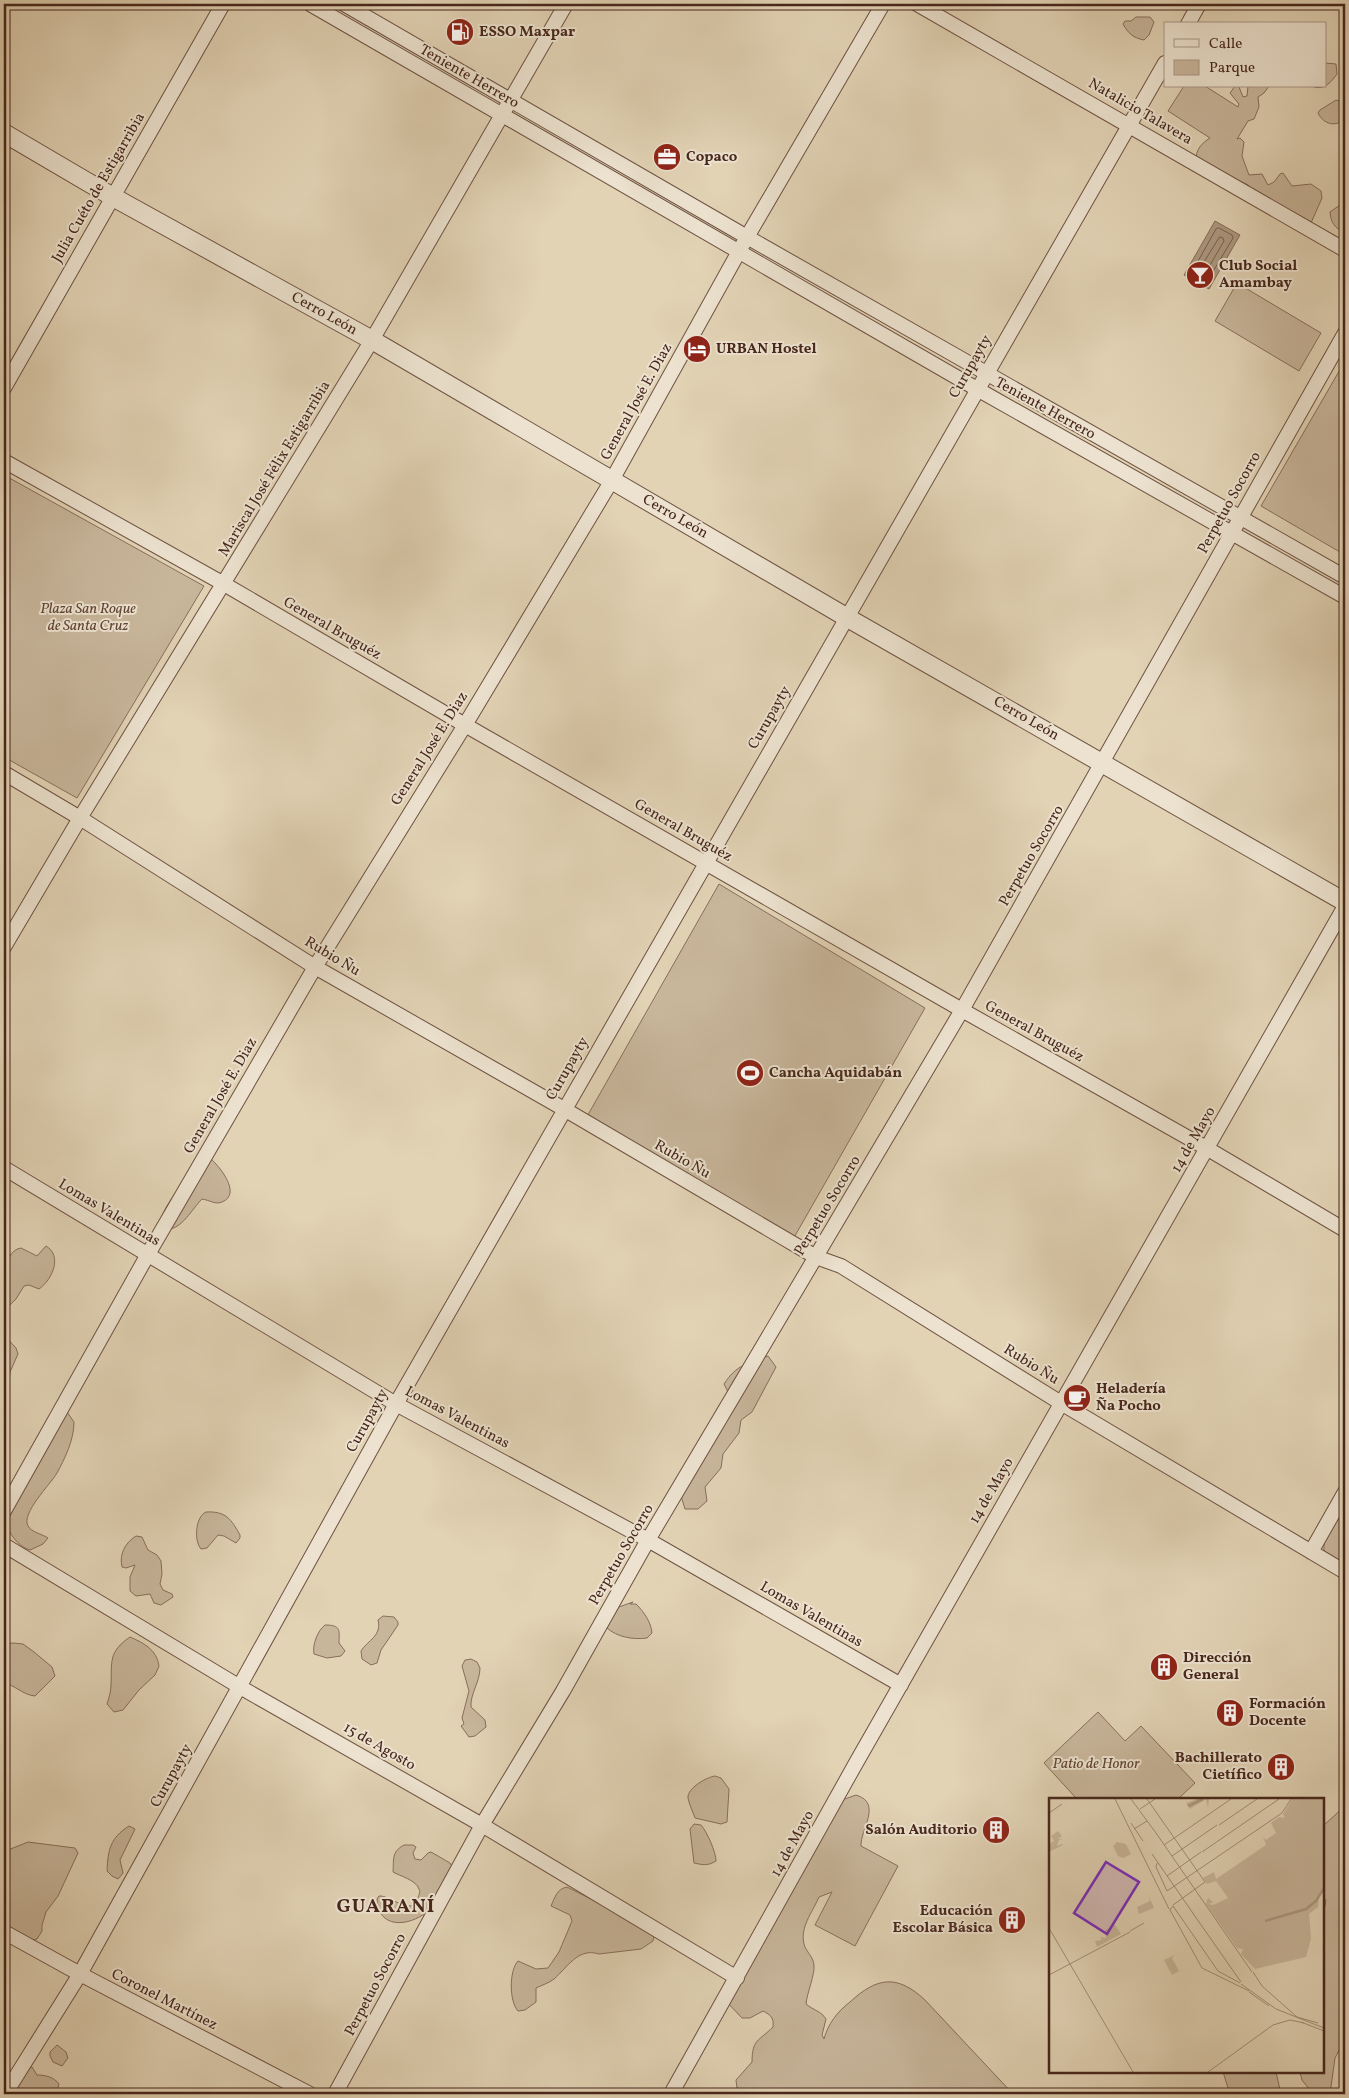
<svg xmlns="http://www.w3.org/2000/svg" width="1349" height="2098" font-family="Vollkorn,serif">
<rect width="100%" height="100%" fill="#e2d3b5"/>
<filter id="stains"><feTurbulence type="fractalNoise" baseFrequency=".004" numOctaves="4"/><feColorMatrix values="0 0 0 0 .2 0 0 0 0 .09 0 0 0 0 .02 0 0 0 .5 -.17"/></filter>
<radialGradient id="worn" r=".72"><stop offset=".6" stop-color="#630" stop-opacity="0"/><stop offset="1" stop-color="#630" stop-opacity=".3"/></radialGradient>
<path fill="#c8b69b" stroke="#886e5c" d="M 1136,17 L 1150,17 L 1154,22 L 1149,35 L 1144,40 C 1133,38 1128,33 1123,24 L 1125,21 L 1131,21 Z
M 1325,63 L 1336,64 L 1337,74 C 1331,82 1325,90 1314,87 L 1325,86 Z
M 1184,86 L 1205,86 L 1238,107 L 1239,104 L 1230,93 L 1235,86 L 1239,87 L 1243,97 L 1247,96 L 1248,86 L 1269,86 L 1264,93 L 1258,97 L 1259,107 L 1254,119 L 1248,121 L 1237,139 L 1240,138 L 1244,142 L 1242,156 L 1249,175 L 1262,174 L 1268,185 L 1274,182 L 1280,174 L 1283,173 L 1292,186 L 1311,184 L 1321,191 L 1322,198 L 1311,223 L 1253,190 L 1248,185 L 1196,160 C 1196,149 1202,143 1210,138 L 1168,111 Z
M 1336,100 L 1345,103 L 1345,119 C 1336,127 1324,125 1318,113 L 1320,110 Z
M 1340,205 L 1345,205 L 1345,238 L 1344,233 C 1335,227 1331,224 1330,212 Z
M 1237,283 L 1321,333 L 1299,371 L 1215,321 Z
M 1345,361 L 1345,555 L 1261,506 Z
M 4,475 L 204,586 L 77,798 L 4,757 Z
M 719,884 L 925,1008 L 792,1241 L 585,1120 Z
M 211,1159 C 220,1167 242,1194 222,1202 C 216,1205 209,1200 202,1199 C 192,1209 182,1229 168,1229 L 162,1216 C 171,1193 193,1175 211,1159 Z
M 46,1246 C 63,1256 52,1280 39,1289 L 29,1285 L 24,1286 L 16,1299 L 4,1311 C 4,1295 0,1251 21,1248 L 37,1256 Z
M 4,1335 L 16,1348 L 18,1354 L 10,1372 L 8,1386 L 4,1392 Z
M 768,1356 L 776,1367 L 752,1412 L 741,1420 L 739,1433 L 723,1454 L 721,1468 L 705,1487 L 707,1501 L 698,1509 L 685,1509 L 681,1496 L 730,1396 L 724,1384 C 736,1365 748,1363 768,1356 Z
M 67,1412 L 74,1422 C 74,1440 65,1458 57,1473 C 50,1485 21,1513 28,1526 C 31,1532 42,1534 48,1538 L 43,1544 L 30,1550 C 16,1546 4,1527 4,1513 L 31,1449 Z
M 1345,1500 L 1345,1560 L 1336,1563 C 1333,1560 1328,1558 1326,1555 C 1317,1543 1339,1512 1345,1500 Z
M 206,1512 C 226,1511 231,1519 240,1535 L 240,1538 L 236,1543 L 224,1536 L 218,1535 L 207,1548 L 201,1549 C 194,1541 195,1517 206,1512 Z
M 136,1536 L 142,1537 L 148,1550 L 157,1555 L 161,1561 L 162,1574 L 160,1584 L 163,1590 L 172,1594 L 173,1597 L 161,1605 L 154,1603 L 150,1594 L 136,1596 L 130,1591 L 130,1577 L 135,1565 L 126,1568 L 122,1567 C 119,1554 125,1543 136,1536 Z
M 633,1602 L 630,1604 L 636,1604 C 644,1612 651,1622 652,1633 L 647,1638 C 633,1640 617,1637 607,1628 L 606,1621 L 613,1609 Z
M 383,1616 L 394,1617 L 398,1622 L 398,1625 L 381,1650 L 377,1663 L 371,1665 L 362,1659 L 361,1651 C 368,1640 382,1636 378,1620 Z
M 325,1625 C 342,1625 339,1631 339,1643 L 345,1651 L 341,1656 L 327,1658 L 314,1654 C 312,1645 318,1630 325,1625 Z
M 130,1637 C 144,1643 157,1650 159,1666 L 155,1675 L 139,1690 L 123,1710 L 114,1712 L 107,1704 C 109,1698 111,1691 111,1685 C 112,1662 108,1652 130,1637 Z
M 13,1643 L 23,1644 L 34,1652 L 52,1667 L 55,1676 L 35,1696 C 23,1695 15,1685 4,1683 L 4,1644 Z
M 471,1659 L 477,1662 L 480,1668 C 480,1682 470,1694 471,1707 L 485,1720 L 486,1727 L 475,1736 L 469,1737 L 461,1726 L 464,1724 L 462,1718 L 469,1691 L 462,1666 L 465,1660 Z
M 1098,1712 L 1125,1741 L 1141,1726 L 1195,1783 L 1178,1799 L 1073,1799 L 1075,1797 L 1044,1763 Z
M 715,1776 L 721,1778 L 729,1789 L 727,1822 L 721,1824 L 695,1818 C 693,1812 689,1804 688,1798 C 687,1788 707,1777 715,1776 Z
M 856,1795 C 883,1803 860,1830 861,1846 L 898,1866 L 855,1946 L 815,1925 L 832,1892 L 819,1897 C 812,1913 800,1927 804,1944 C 806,1952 814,1957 814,1966 C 815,1974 807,1993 806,2004 C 813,2010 821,2011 826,2019 L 822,2035 L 824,2039 C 828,2024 837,2012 850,2002 C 877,1977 897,1974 925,2000 L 1013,2094 L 747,2094 L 744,2090 L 737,2088 L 736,2080 L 752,2062 C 752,2039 759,2041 773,2027 C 774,2018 771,2015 763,2011 L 750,2018 L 742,2018 L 725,2000 L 842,1800 Z
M 1345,1806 L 1345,2039 L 1335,2058 L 1330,2094 L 1313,2094 L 1302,2080 L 1300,2072 L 1323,2072 L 1323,1916 L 1326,1900 L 1323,1898 L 1323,1826 Z
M 694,1824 L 701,1825 C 707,1832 716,1852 716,1861 C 708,1866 703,1865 694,1863 L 690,1829 Z
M 129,1826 L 135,1829 L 120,1860 L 123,1873 L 118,1879 L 112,1876 L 107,1871 C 108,1850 110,1838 129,1826 Z
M 28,1842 L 75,1848 L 78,1853 L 58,1896 L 46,1912 L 42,1925 L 42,1931 L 37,1939 L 31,1941 L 4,1926 L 4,1855 L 8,1850 Z
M 404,1845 L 413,1845 L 416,1847 L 413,1853 L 415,1859 L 421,1860 L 428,1853 L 431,1852 L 450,1863 L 453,1868 C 445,1882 439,1902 427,1912 C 408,1927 378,1929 377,1899 L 379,1896 C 390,1895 411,1916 417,1900 C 418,1897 421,1892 419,1889 C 416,1880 400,1876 393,1872 C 394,1860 391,1852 404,1845 Z
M 567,1887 L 615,1911 L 654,1935 L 653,1941 L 641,1949 L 599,1954 C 578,1947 567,1968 554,1979 C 549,1983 542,1985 536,1988 L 536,2002 L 525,2010 L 518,2011 C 509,2001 509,1971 518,1961 L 536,1969 L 548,1968 L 559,1952 L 572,1921 L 570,1915 L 551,1906 C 555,1897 557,1889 567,1887 Z
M 57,2045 L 66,2052 L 68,2058 L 62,2066 L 53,2062 L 50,2056 L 50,2052 Z
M 26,2067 L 32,2067 L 37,2075 C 45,2075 54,2077 59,2084 L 56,2094 L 5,2094 Z
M 1223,2072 L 1276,2072 L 1281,2094 L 1230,2094 Z"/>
<path fill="#ad9981" stroke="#846b59" d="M 1215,221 L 1240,235 L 1209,289 L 1184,275 Z"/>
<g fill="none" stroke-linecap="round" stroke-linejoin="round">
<path stroke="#7a604e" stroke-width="1" d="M 1219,228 L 1232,235 L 1233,238 L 1208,280 L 1206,282 L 1193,274 L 1192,272 L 1216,229 Z
M 1220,237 L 1223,238 L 1224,241 L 1206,272 L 1203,273 L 1200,269 Z"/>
<defs>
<path id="minor" d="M 310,4 L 977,389 L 1345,597
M 344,4 L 747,237 L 1345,577
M 917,4 L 1345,250
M 1188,24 L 1199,4
M 4,388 L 223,4
M 4,461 L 224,584 L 465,725 L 962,1010 L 1208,1149 L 1345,1230
M 4,773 L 80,818 L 315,967 L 564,1109 L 816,1257 L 841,1266 L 1061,1403 L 1345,1572
M 4,947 L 80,818 L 372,340 L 566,4
M 4,1168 L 396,1404 L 648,1540 L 901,1685
M 4,1511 L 147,1256 L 315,967 L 465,725 L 612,480 L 747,237 L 883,4
M 4,1545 L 240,1687 L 482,1825 L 737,1978
M 1311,1552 L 1345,1492
M 4,1932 L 80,1974 L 310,2094
M 5,2094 L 80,1974 L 396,1404 L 1165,63
M 335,2094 L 482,1825 L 563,1691 L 648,1540 L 962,1010 L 1345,333
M 671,2094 L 856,1763 L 1345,906"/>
<path id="tertiary" d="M 4,133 L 113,197 L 372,340 L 846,617 L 1345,902"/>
</defs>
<use href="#minor" stroke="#6e5242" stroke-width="16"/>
<use href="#tertiary" stroke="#6e5242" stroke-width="20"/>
<use href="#minor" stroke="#ece2cf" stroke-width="14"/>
<use href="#tertiary" stroke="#ece2cf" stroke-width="18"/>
</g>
<defs>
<symbol id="fuel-disc" viewBox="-11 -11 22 22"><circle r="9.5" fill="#8f2418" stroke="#ece2cf"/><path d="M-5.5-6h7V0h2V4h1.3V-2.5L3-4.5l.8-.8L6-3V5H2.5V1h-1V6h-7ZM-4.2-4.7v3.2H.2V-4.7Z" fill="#fff"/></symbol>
<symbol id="office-disc" viewBox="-11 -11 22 22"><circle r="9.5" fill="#8f2418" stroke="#ece2cf"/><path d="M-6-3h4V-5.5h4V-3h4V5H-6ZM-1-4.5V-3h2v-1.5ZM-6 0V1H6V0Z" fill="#fff"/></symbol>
<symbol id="bar-disc" viewBox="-11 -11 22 22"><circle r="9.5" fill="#8f2418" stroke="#ece2cf"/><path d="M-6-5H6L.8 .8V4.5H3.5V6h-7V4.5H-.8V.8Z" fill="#fff"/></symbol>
<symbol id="hotel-disc" viewBox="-11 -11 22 22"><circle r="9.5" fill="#8f2418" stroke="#ece2cf"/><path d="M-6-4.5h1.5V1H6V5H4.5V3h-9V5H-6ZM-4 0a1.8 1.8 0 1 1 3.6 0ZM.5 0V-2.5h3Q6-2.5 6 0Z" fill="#fff"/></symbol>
<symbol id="stadium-disc" viewBox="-11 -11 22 22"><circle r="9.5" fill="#8f2418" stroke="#ece2cf"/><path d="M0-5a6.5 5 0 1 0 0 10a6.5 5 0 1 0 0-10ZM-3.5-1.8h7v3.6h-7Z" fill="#fff"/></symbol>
<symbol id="cafe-disc" viewBox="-11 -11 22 22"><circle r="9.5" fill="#8f2418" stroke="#ece2cf"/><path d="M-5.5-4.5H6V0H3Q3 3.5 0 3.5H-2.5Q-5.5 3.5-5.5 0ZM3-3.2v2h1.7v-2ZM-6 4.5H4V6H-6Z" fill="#fff"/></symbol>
<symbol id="building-disc" viewBox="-11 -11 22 22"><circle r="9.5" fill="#8f2418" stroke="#ece2cf"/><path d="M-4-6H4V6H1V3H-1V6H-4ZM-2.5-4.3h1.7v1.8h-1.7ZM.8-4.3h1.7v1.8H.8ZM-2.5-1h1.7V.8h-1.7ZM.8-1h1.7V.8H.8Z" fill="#fff"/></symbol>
</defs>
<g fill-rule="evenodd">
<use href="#fuel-disc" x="444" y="16" width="32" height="32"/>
<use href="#office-disc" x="651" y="141" width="32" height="32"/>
<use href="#bar-disc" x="1184" y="259" width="32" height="32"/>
<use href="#hotel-disc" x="681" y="333" width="32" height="32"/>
<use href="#stadium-disc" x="734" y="1057" width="32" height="32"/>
<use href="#cafe-disc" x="1061" y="1382" width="32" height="32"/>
<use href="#building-disc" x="1148" y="1651" width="32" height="32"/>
<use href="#building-disc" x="1214" y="1697" width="32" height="32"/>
<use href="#building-disc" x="1265" y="1751" width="32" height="32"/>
<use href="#building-disc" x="980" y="1814" width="32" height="32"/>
<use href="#building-disc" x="996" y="1904" width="32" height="32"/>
</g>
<g text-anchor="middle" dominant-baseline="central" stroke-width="4" stroke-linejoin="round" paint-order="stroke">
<g font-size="15" font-weight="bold" fill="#47271c" stroke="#ece2cf" text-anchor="start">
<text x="479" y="32">ESSO Maxpar</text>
<text x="686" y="157">Copaco</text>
<text x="1219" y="266">Club Social<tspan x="1219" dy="17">Amambay</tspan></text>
<text x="716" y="349">URBAN Hostel</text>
<text x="769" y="1073">Cancha Aquidabán</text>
<text x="1096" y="1389">Heladería<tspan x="1096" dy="17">Ña Pocho</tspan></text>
<text x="1183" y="1658">Dirección<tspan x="1183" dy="17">General</tspan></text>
<text x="1249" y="1704">Formación<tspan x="1249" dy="17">Docente</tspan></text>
<text x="1262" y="1758" text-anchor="end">Bachillerato<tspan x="1262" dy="17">Cietífico</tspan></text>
<text x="977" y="1830" text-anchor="end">Salón Auditorio</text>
<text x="993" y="1911" text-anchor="end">Educación<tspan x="993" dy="17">Escolar Básica</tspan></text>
</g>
<g font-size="15" fill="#47271c" stroke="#ece2cf">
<text transform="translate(469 77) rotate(30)">Teniente Herrero</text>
<text transform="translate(1140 112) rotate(30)">Natalicio Talavera</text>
<text transform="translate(99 188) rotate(-60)">Julia Cuéto de Estigarribia</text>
<text transform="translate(324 314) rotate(29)">Cerro León</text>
<text transform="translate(971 367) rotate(-60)">Curupayty</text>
<text transform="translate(637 402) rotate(-61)">General José E. Diaz</text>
<text transform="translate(1045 409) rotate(29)">Teniente Herrero</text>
<text transform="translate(275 469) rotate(-59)">Mariscal José Félix Estigarribia</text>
<text transform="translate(1230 503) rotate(-61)">Perpetuo Socorro</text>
<text transform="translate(675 517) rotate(30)">Cerro León</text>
<text transform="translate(332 629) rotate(30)">General Bruguéz</text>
<text transform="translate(770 718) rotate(-60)">Curupayty</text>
<text transform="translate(1026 719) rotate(30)">Cerro León</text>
<text transform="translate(430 749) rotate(-58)">General José E. Diaz</text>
<text transform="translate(683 831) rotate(30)">General Bruguéz</text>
<text transform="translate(1032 856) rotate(-60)">Perpetuo Socorro</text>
<text transform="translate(332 957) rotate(31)">Rubio Ñu</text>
<text transform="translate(1034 1032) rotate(29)">General Bruguéz</text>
<text transform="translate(568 1069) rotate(-60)">Curupayty</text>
<text transform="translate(221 1096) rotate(-60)">General José E. Diaz</text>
<text transform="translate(1194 1140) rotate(-60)">14 de Mayo</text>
<text transform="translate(682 1160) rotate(30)">Rubio Ñu</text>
<text transform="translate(828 1206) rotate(-59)">Perpetuo Socorro</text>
<text transform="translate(109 1213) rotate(31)">Lomas Valentinas</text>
<text transform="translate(1031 1365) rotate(32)">Rubio Ñu</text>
<text transform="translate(457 1418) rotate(28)">Lomas Valentinas</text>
<text transform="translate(368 1421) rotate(-61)">Curupayty</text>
<text transform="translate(992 1491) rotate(-60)">14 de Mayo</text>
<text transform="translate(622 1555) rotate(-60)">Perpetuo Socorro</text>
<text transform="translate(811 1615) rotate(30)">Lomas Valentinas</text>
<text transform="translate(379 1747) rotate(30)">15 de Agosto</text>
<text transform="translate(172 1776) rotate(-61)">Curupayty</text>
<text transform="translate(793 1844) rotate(-61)">14 de Mayo</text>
<text transform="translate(376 1985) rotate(-62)">Perpetuo Socorro</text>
<text transform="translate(164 2000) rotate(27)">Coronel Martínez</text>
</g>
<g font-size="15" font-style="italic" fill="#614435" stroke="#ece2cf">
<text x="88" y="609">Plaza San Roque<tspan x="88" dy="17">de Santa Cruz</tspan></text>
<text x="1096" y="1764">Patio de Honor</text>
</g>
<g font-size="20" font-weight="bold" letter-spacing="1" fill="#47271c" stroke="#ece2cf">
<text x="386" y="1907">GUARANÍ</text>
</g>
</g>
<g transform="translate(1049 1798)">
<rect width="275" height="275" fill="#e2d3b5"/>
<path d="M 148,1 L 160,1 L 159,10 L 157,1 L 141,11 L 137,5 ZM 243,1 L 275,1 L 275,91 L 270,97 L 269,109 L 260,116 L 262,141 L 257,159 L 206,171 L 192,156 L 194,151 L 188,150 L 157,106 L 159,100 L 164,104 L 159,106 L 164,107 L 179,100 L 167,83 L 158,86 L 154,80 L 165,74 L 167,81 L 217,47 L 214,39 L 217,42 L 227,35 L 222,25 L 230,19 L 236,20 L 234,16 ZM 9,33 L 13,38 L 9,41 L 14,42 L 10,42 L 8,48 L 13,46 L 14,47 L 0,54 L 0,46 L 5,43 L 2,38 ZM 68,44 L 77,46 L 82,56 L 74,60 L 69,58 L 64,48 ZM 99,96 L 105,110 L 90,116 L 88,109 L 101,103 ZM 66,127 L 72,136 L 48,149 L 46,143 L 53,142 L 51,139 L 57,140 L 56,132 ZM 126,157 L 123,160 L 130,173 L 123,177 L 115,162 Z" fill="#c8b69b"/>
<path fill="none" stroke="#ad9981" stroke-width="2.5" d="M 139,8 L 154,1M 216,123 L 257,111 L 267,103 L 275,90"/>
<path fill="none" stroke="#a48e78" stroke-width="1" d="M 66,1 L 120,111M 82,1 L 107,35M 98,1 L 156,84 L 124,107M 91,11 L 106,1M 0,15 L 13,6M 82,25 L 94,43M 170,27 L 208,1M 85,31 L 98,23M 137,32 L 182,1M 107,35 L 203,174M 115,47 L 137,32M 153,54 L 230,1M 103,56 L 150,124M 123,58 L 168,27M 108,65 L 107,69 L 118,93M 118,78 L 152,54M 118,93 L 233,15 L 242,1M 124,108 L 121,112 L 153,170 L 200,193M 124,108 L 169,173 L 191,185M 150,124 L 192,184M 0,130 L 84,274M 81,133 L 95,125M 204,174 L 213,188 L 248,219 L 269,225M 0,177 L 81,134M 192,186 L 227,211 L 275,230M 200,194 L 220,208M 252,224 L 275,233M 159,274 L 224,227 L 241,222 L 255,225"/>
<path fill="#7b2cbf" fill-opacity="0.15" stroke="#7b2cbf" stroke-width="2.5" d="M 57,64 L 90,84 L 58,136 L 25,115 Z"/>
<rect width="275" height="275" fill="none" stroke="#47271c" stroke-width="2.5"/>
</g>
<rect width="1349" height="2098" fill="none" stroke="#e2d3b5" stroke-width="20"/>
<rect x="5" y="5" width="1339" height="2088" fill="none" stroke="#47271c" stroke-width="2.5"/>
<rect x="10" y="10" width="1329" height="2078" fill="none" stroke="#47271c"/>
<rect x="1164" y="22" width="162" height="65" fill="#ece2cf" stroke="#aa9787"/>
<rect x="1174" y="39" width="25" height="8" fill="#ece2cf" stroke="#aa9787"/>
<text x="1209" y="48" font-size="15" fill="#47271c">Calle</text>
<rect x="1174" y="60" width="25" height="15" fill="#c8b69b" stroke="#aa9787"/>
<text x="1209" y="72" font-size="15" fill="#47271c">Parque</text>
<rect width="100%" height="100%" filter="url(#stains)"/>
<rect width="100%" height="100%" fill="url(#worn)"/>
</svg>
